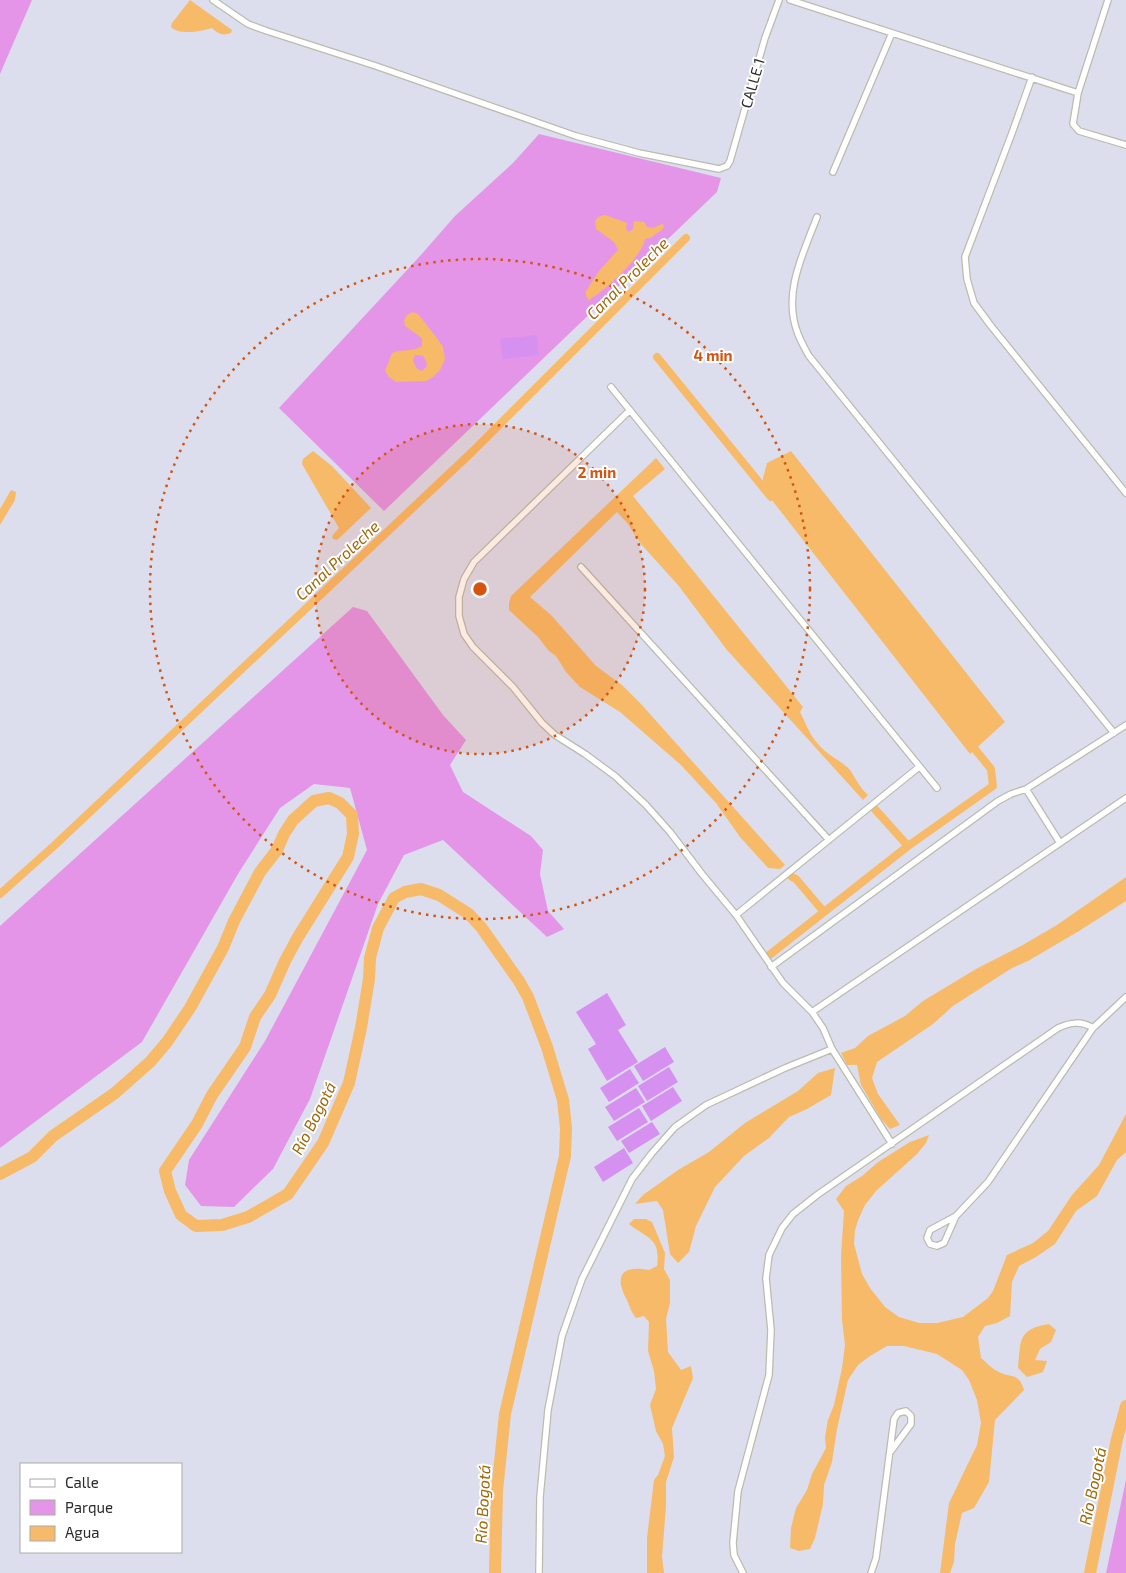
<svg xmlns="http://www.w3.org/2000/svg" width="1126" height="1573" font-family="'Exo 2',sans-serif">
<rect width="100%" height="100%" fill="#dcdeee"/>
<path fill="#e595e8" d="M 0,0 L 32,0 L 0,74 Z
M 539,134 L 721,178 L 717,192 L 384,511 L 279,408 L 420,256 L 455,216 L 513,163 Z
M 353,607 L 367,611 L 443,715 L 466,740 L 450,765 L 463,792 L 531,836 L 543,850 L 540,874 L 548,911 L 564,929 L 547,937 L 443,840 L 404,855 L 378,904 L 310,1099 L 273,1169 L 234,1207 L 201,1206 L 185,1185 L 189,1160 L 265,1041 L 367,850 L 350,788 L 314,784 L 280,808 L 238,874 L 142,1042 L 0,1148 L 0,926 Z
M 1126,1480 L 1126,1573 L 1106,1573 Z"/>
<path fill="#d690f0" d="M 537,335 L 539,355 L 503,359 L 500,339 Z
M 607,993 L 626,1025 L 618,1030 L 638,1062 L 607,1081 L 588,1049 L 596,1044 L 576,1012 Z
M 665,1047 L 674,1062 L 643,1081 L 634,1066 Z
M 669,1067 L 678,1082 L 647,1101 L 638,1086 Z
M 630,1069 L 639,1083 L 609,1102 L 600,1088 Z
M 673,1087 L 682,1101 L 651,1121 L 642,1106 Z
M 636,1088 L 645,1102 L 614,1121 L 605,1107 Z
M 639,1108 L 648,1122 L 617,1141 L 608,1127 Z
M 652,1122 L 660,1134 L 629,1153 L 621,1141 Z
M 624,1148 L 633,1163 L 603,1182 L 594,1167 Z"/>
<path fill="#f7ba68" fill-rule="evenodd" d="M 190,0 L 232,30 L 231,33 C 223,36 218,34 212,28 C 202,31 180,36 171,27 L 172,23 Z
M 605,215 L 627,223 L 626,229 L 629,232 L 633,229 L 634,221 L 644,222 L 647,227 L 653,228 L 662,224 L 664,225 L 663,229 L 650,238 L 645,239 C 641,259 606,289 589,300 L 586,296 L 586,291 L 599,271 L 618,250 L 614,242 L 596,229 L 595,221 L 598,217 Z
M 412,312 L 418,314 L 436,337 L 443,347 L 445,359 L 440,370 L 433,377 L 426,381 L 396,382 L 389,377 L 385,371 L 392,353 C 402,349 413,352 422,346 L 422,338 L 405,326 L 404,321 L 406,316 ZM 415,355 L 423,356 L 426,361 L 427,366 L 422,371 L 417,369 L 413,361 Z
M 313,451 L 332,466 L 371,508 L 337,540 L 333,539 L 332,536 L 339,528 L 302,464 L 303,459 Z
M 791,451 L 1005,722 L 970,754 L 764,490 L 763,478 L 767,463 Z
M 656,458 L 665,469 L 633,496 L 803,707 L 800,712 C 809,730 810,737 825,751 C 833,758 843,762 850,770 C 856,779 860,788 868,795 L 863,800 L 727,650 L 678,585 L 640,543 L 628,524 L 617,512 L 530,597 L 551,615 L 596,666 L 622,685 L 641,704 L 785,865 L 780,869 L 768,868 L 740,837 L 716,803 L 681,765 L 620,712 L 580,687 L 566,672 L 556,656 L 549,651 L 538,637 L 509,610 L 509,603 L 511,596 Z
M 11,490 L 16,492 L 15,500 L 0,525 L 0,509 Z
M 1126,877 L 1126,901 L 1079,931 L 1028,961 L 1012,968 L 953,1006 L 933,1024 L 877,1062 L 872,1078 L 878,1094 L 900,1125 L 890,1129 L 881,1119 L 861,1085 L 857,1065 L 847,1065 L 841,1053 L 855,1048 L 868,1036 L 905,1016 L 923,1001 L 976,969 L 1021,946 L 1057,925 Z
M 835,1068 L 831,1095 L 807,1109 L 789,1117 L 769,1138 L 744,1156 L 715,1187 L 696,1226 L 689,1252 L 678,1263 L 670,1254 L 663,1210 L 657,1201 L 635,1204 L 643,1195 L 678,1170 L 709,1152 L 745,1123 L 798,1091 L 818,1073 Z
M 1126,1114 L 1126,1152 L 1117,1160 L 1097,1196 L 1076,1211 L 1055,1244 L 1036,1257 L 1019,1266 L 1012,1282 L 1010,1316 L 997,1323 L 985,1326 L 978,1337 L 981,1358 C 986,1362 991,1368 997,1371 C 1010,1379 1018,1371 1024,1390 L 995,1420 L 989,1482 L 974,1508 L 962,1513 L 955,1544 L 954,1562 L 950,1573 L 940,1573 L 949,1503 L 977,1445 L 981,1423 L 977,1400 L 969,1380 L 962,1370 L 937,1354 L 904,1346 L 887,1346 L 870,1356 L 858,1365 L 848,1380 L 837,1429 L 832,1462 L 824,1485 L 823,1504 L 815,1538 L 810,1549 L 799,1551 L 790,1548 L 791,1528 L 796,1508 L 807,1490 L 812,1474 L 826,1448 L 825,1437 L 828,1420 L 834,1405 L 842,1368 L 845,1345 L 842,1320 L 841,1256 L 844,1211 L 836,1199 L 846,1186 L 862,1176 L 878,1162 L 910,1142 L 929,1135 L 926,1143 L 917,1154 L 876,1191 L 865,1205 L 859,1218 L 855,1230 L 854,1244 L 862,1274 L 870,1288 L 885,1307 L 899,1317 L 919,1323 L 937,1323 L 963,1317 L 988,1298 L 993,1291 L 1007,1255 L 1033,1243 L 1048,1231 L 1072,1195 L 1099,1165 Z
M 634,1219 L 646,1219 L 652,1222 L 665,1253 L 664,1269 L 670,1280 L 670,1303 L 666,1319 L 668,1352 L 681,1370 L 691,1366 L 693,1378 L 672,1428 L 674,1457 L 666,1482 L 666,1506 L 662,1557 L 664,1573 L 647,1573 L 647,1538 L 654,1480 L 658,1475 L 665,1456 L 663,1444 L 656,1431 L 650,1405 L 656,1389 L 654,1371 L 648,1351 L 649,1322 L 644,1316 L 636,1318 C 631,1312 630,1307 627,1300 C 614,1276 621,1265 649,1270 L 657,1266 C 661,1237 646,1238 629,1224 Z
M 1049,1324 L 1056,1330 L 1051,1342 L 1040,1349 L 1035,1360 L 1047,1361 L 1043,1372 L 1027,1377 L 1018,1368 C 1021,1341 1017,1329 1049,1324 Z"/>
<g fill="none" stroke-linecap="round" stroke-linejoin="round">
<path stroke="#f7ba68" stroke-width="8" d="M 657,357 L 771,497
M 873,807 L 908,846
M 792,877 L 796,879 L 824,912
M 0,894 L 56,844 L 472,452 L 686,238
M 768,956 L 908,846 L 993,786 L 991,769 L 970,743"/>
<path stroke="#f7ba68" stroke-width="12" d="M 0,1174 L 32,1157 L 53,1136 L 115,1093 L 150,1062 L 167,1042 L 190,1008 L 223,948 L 234,921 L 260,872 L 277,850 L 284,834 L 293,820 L 314,801 L 329,798 L 340,803 L 352,815 L 353,834 L 348,857 L 298,937 L 285,961 L 270,995 L 255,1017 L 245,1047 L 212,1095 L 197,1124 L 165,1171 L 170,1191 L 181,1215 L 196,1226 L 222,1225 L 248,1217 L 288,1194 L 323,1143 L 349,1083 L 361,1028 L 369,979 L 370,958 L 378,928 L 394,898 L 405,892 L 421,889 L 439,895 L 469,914 L 481,927 L 519,981 L 528,997 L 547,1047 L 563,1100 L 566,1128 L 565,1156 L 505,1414 L 497,1491 L 495,1573
M 1090,1573 L 1117,1439 L 1126,1406"/>
<defs>
<path id="minor" d="M 213,0 L 248,24 L 267,31 L 376,66 L 576,136 L 639,153 L 719,169 L 727,166 L 730,161 L 765,38 L 779,0
M 790,0 L 1078,93
M 1108,0 L 1078,93 L 1073,124 L 1079,131 L 1126,145
M 1032,77 L 1012,133 L 965,257 L 967,279 L 974,303 L 991,326 L 1126,493
M 833,172 L 892,33
M 817,217 C 803,254 782,294 798,334 C 801,342 805,349 809,356 L 1114,733
M 611,387 L 937,788
M 630,410 L 474,562 L 464,579 L 459,597 L 459,616 L 464,634 L 473,647 L 513,687 L 542,723 L 555,735 L 585,754 L 615,776 L 646,805 L 670,832 L 702,874 L 736,915 L 783,983 L 812,1012 L 823,1028 L 832,1049 L 892,1144
M 581,567 L 829,840
M 1026,789 L 1060,843
M 736,915 L 919,767
M 771,967 L 998,801 L 1011,794 L 1026,789 L 1126,725
M 812,1012 L 1126,798
M 956,1216 L 944,1243 L 937,1246 L 930,1244 L 927,1238 L 930,1230 L 956,1216 L 988,1182 L 1093,1028 L 1126,997
M 539,1573 L 540,1497 L 548,1410 L 562,1336 L 582,1279 L 632,1179 L 652,1153 L 675,1127 L 706,1105 L 785,1068 L 832,1049
M 743,1573 L 734,1555 L 733,1543 L 738,1491 L 769,1375 L 771,1330 L 766,1278 L 769,1255 L 782,1228 L 793,1214 L 817,1195 L 1058,1028 C 1071,1022 1081,1021 1093,1028
M 871,1573 L 876,1558 L 894,1419 L 898,1413 L 906,1411 L 911,1416 L 911,1424 L 891,1451"/>
</defs>
<use href="#minor" stroke="#babcac" stroke-width="8"/>
<use href="#minor" stroke="#fff" stroke-width="5.5"/>
</g>
<circle cx="480" cy="589" r="165" fill="#d5540f" fill-opacity=".12"/>
<g fill="none" stroke="#d5540f" stroke-width="2.5" stroke-dasharray="2.5 5">
<circle cx="480" cy="589" r="165"/>
<circle cx="480" cy="589" r="330"/>
</g>
<g text-anchor="middle" dominant-baseline="central" stroke-width="4" stroke-linejoin="round" paint-order="stroke">
<g font-size="15" fill="#2b2b2b" stroke="#fff">
<text transform="translate(752 83) rotate(-74)">CALLE 1</text>
</g>
<g font-size="16" font-style="italic" fill="#9f6805" stroke="#fff">
<text transform="translate(627 278) rotate(-45)">Canal Proleche</text>
<text transform="translate(337 560) rotate(-43)">Canal Proleche</text>
<text transform="translate(313 1118) rotate(-63)">Río Bogotá</text>
<text transform="translate(1092 1486) rotate(-78)">Río Bogotá</text>
<text transform="translate(482 1504) rotate(-87)">Río Bogotá</text>
</g>
</g>
<circle cx="480" cy="589" r="8" fill="#d5540f" stroke="#fff" stroke-width="2.5"/>
<g font-size="15" text-anchor="middle" font-weight="bold" fill="#d5540f" stroke="#fff" stroke-width="4" stroke-linejoin="round" paint-order="stroke">
<text x="713" y="361">4 min</text>
<text x="597" y="478">2 min</text>
</g>
<rect x="20" y="1463" width="162" height="90" fill="#ffffff" stroke="#aaaaaa"/>
<rect x="30" y="1479" width="25" height="8" fill="#ffffff" stroke="#aaaaaa"/>
<text x="65" y="1488" font-size="15" fill="#2b2b2b">Calle</text>
<rect x="30" y="1500" width="25" height="15" fill="#e595e8" stroke="#aaaaaa"/>
<text x="65" y="1513" font-size="15" fill="#2b2b2b">Parque</text>
<rect x="30" y="1526" width="25" height="15" fill="#f7ba68" stroke="#aaaaaa"/>
<text x="65" y="1538" font-size="15" fill="#2b2b2b">Agua</text>
</svg>
